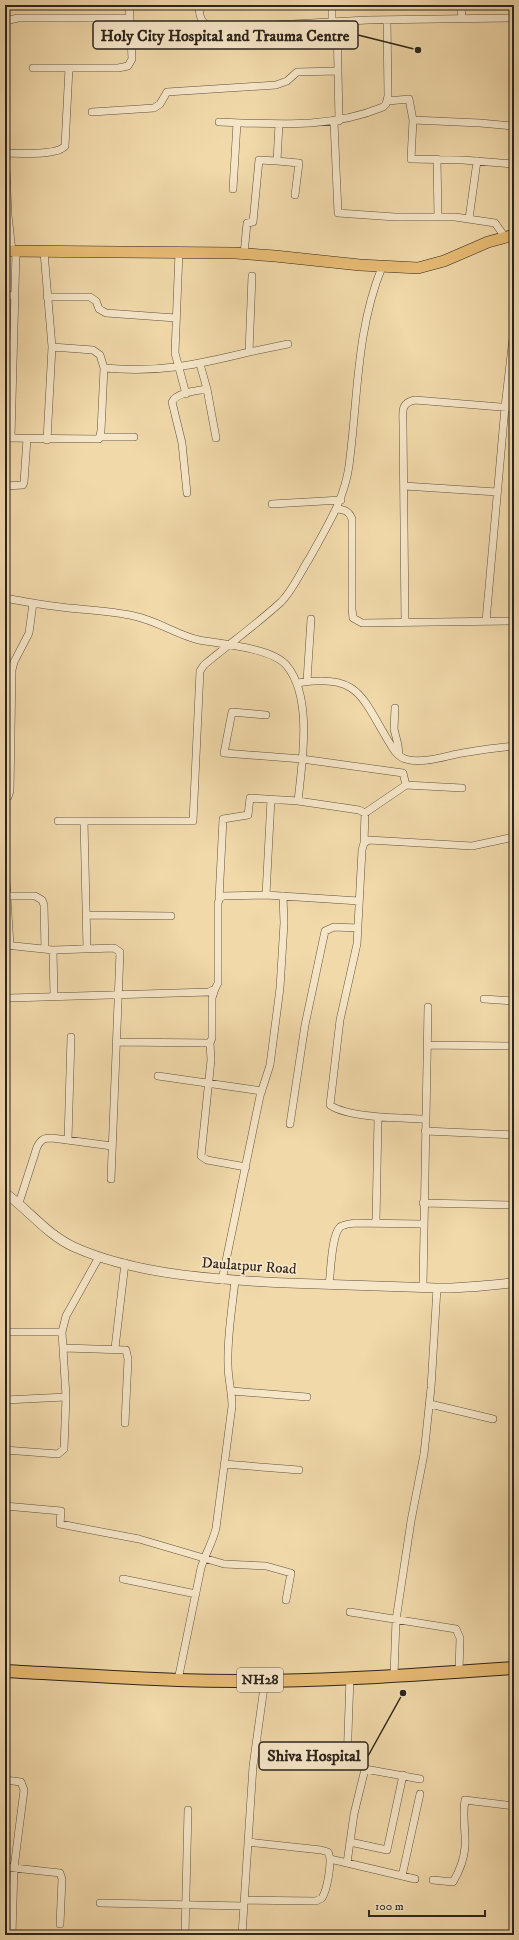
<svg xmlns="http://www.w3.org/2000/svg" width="519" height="1940" font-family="'IM FELL DW Pica',serif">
<rect width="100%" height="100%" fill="#f1d9aa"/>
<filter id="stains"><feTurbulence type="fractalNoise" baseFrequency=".005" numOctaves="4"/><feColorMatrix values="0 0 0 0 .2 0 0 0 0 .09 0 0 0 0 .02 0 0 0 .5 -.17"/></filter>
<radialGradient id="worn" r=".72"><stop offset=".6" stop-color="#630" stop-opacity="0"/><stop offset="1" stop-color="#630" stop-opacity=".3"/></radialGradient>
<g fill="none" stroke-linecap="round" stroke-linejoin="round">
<defs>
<path id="minor" d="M 199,5 C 199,20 203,27 219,28 L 368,20 L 514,18
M 332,5 L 332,22
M 461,5 L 462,19
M 5,21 L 18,18 L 130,18 L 129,5
M 337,22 L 339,121
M 33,68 L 118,68 L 128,66 L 132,59 L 130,18
M 388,101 L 409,99 L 413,120 L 411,159 L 463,160 L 514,164
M 92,112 L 154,108 L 160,104 L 167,92 L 276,85 L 287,81 L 297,72 L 338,71
M 413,120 L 480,123 L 514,126
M 219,122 C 275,124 330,129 383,107 L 386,104 L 388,96 L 387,20
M 334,122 L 338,213 L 395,217 L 455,217 L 495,223 L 505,237
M 5,145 L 8,215 L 12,252
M 5,153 C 19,153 57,156 65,146 L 69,68
M 437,159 L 438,217
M 277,161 L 299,163 L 295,195
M 233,189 L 237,123
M 469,219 L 477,161
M 44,252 L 52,347
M 179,252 L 175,353 L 186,394
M 244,254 L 247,223 L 253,222 L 259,160 L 277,161 L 279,124
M 5,295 L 15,296
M 47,297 L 90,297 L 96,301 L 99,309 L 106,313 L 176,318
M 5,345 L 14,345
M 249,352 L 288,344
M 200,364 L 207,389 L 216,438
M 101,437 L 134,437
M 5,438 L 99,439 L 101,431 L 104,368
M 11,438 L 16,252
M 47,440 L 52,347 L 93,350 L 100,355 L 104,368 C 159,373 196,365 249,352 L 252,276
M 5,486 L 23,485 L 24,482 L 27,439
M 404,486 L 497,492
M 187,493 L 182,443 L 172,402 C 177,392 197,391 207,389
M 272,504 L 341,500
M 338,509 C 345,510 349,511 352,519 L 352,609 L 353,618 L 362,623 L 514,621
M 5,598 C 21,601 37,604 53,606 C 79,610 107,610 134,616 C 158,621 177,635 199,640 C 221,644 273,648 287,666 C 313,698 302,763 298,801 L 359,810 L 365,813 L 364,843
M 486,621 L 505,407 L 514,329
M 405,622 L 403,425 C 403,412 400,403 415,400 L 514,408
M 307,681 L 311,619
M 297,683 C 359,673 361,696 389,742 C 393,749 397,756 405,759 C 425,765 449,754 469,752 C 484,749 499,748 514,746
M 395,708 L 394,729 L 398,745 L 399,755
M 266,715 L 232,712 L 224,753 L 302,759 L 403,773 L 406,785
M 5,799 L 8,797 L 10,791 L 12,670 L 14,662 L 29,633 L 33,603
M 365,813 L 406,785 L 462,788
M 58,821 L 193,821 L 200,671 L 204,665 C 229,644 257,624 281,602 C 293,590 300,573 309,559 C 326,528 344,501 349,466 C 358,398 356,331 382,267
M 84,821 L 87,949
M 5,865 L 10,946
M 266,895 L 271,799
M 7,896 L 35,896 L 42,900 L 44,905 L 45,949
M 219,899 L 223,819 L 248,815 L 250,798 L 298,801
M 86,915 L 171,916
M 5,945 L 53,950 L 114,948 L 120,952 L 111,1179
M 53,950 L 54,997
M 215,989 L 212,998 L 212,1038 L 210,1043 L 211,1060 L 201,1156 L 207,1160 L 246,1167
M 10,998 L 209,992 L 215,989 L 218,983 L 218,903 L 220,898 L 223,896 L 266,895 L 359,901
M 484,999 L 514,1001
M 116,1042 L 210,1043
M 427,1045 L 514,1046
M 158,1076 L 262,1091
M 425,1119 C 402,1118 348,1118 330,1105 L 340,1020 L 357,944 L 362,850 L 364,843 L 369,840 L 472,846 L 514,837
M 290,1124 L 305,1025 L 325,931 L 334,927 L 358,928
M 425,1131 L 514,1135
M 68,1140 L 71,1037
M 19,1203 L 37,1147 C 41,1139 44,1138 52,1138 L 112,1146
M 423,1203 L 514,1205
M 376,1223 L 378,1117
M 222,1280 L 260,1096 L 270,1065 L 280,988 L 284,923 L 283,896
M 329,1285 C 331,1272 331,1236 340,1227 C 344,1224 350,1224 355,1223 L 423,1224
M 423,1287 L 428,1007
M 5,1332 L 62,1332
M 64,1348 L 126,1350 L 128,1359 L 125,1423
M 115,1348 L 125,1263
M 232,1391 L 307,1397
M 5,1400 L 66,1397
M 430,1404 L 493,1419
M 5,1450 L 58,1454 L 64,1449 L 66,1397 L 62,1332 L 66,1316 L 99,1257
M 224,1464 L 299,1470
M 5,1506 L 61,1511 L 60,1524 L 139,1539 L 224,1564 L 266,1566 L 291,1573 L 286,1600
M 123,1579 L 196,1594
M 350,1612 L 456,1629 L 460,1638 L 459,1672
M 394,1675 L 396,1620 L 411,1521 L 424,1454 L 431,1388 L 437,1288
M 178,1680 L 201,1568 C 205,1554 213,1542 216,1528 L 232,1406 C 232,1392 228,1379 228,1365 C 227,1337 232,1309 235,1281
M 347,1763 L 350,1677
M 5,1780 L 21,1782 L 24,1790 L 14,1868 L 12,1935
M 350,1842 L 387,1850 L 403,1775
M 330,1859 L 415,1879
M 347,1863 L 354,1814 L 365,1769 L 420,1779
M 5,1867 L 60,1873 L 62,1879 L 60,1924
M 402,1876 L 420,1794
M 433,1880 L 453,1882 C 459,1872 464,1859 465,1847 C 466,1831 462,1816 465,1800 L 514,1806
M 244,1900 L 316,1901 L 322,1898 C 327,1890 333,1860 328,1852 L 321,1850 L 248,1842
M 100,1903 L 244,1906
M 185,1935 L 188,1810
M 242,1935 L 253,1766 L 265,1680"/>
<path id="tertiary" d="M 5,1193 C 29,1210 46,1234 74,1247 C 136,1275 220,1280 287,1283 C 337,1285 386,1286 435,1288 C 461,1289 488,1285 514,1283"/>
<path id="primary" d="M 5,251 L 235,253 L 275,256 L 360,265 L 418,268 L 444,261 L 488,242 L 514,235"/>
<path id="trunk" d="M 5,1671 C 62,1674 120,1678 178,1680 C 290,1684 402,1676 514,1668"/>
</defs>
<use href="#minor" stroke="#5e513f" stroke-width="8"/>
<use href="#tertiary" stroke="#5e513f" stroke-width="10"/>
<use href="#primary" stroke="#2d241b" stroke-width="12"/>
<use href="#trunk" stroke="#2d241b" stroke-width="14"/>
<use href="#minor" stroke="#f6e6c8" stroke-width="7"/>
<use href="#tertiary" stroke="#f6e6c8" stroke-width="9"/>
<use href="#primary" stroke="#e8bc75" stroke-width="11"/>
<use href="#trunk" stroke="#e8bc75" stroke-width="12"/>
</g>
<g text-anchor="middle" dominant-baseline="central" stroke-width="3.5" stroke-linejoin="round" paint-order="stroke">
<rect fill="#f6e6c8" stroke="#695e4f" stroke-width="1" x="237" y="1668" width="46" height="24" rx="3"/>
<g font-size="14" font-weight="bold" fill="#2d241b">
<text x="260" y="1680">NH28</text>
</g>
<g font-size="15" fill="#2d241b" stroke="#f6e6c8">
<text transform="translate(249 1266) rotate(4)">Daulatpur Road</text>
</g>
</g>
<path fill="none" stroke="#2d241b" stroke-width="1.5" d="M418 50L358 35M403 1693L368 1756"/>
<g fill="#2d241b" stroke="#f6e6c8" stroke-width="1.5">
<circle cx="418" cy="50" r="4"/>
<circle cx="403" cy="1693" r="4"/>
</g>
<g fill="#f6e6c8" stroke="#2d241b" stroke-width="1.5">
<rect x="93" y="21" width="265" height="28" rx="4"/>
<rect x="259" y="1742" width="109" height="28" rx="4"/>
</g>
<g font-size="16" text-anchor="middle" font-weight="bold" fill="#2d241b">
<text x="225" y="41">Holy City Hospital and Trauma Centre</text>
<text x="314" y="1761">Shiva Hospital</text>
</g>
<rect width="519" height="1940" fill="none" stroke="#f1d9aa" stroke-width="20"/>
<rect x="6" y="6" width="507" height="1928" fill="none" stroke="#2d241b" stroke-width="2"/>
<rect x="10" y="10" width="499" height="1920" fill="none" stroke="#2d241b"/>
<path d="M369 1910v6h116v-6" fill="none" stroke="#2d241b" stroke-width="2"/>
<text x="375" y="1910" font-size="12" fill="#2d241b" stroke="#f6e6c8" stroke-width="3" paint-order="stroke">100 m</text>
<rect width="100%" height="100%" filter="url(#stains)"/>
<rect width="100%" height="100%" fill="url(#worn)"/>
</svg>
